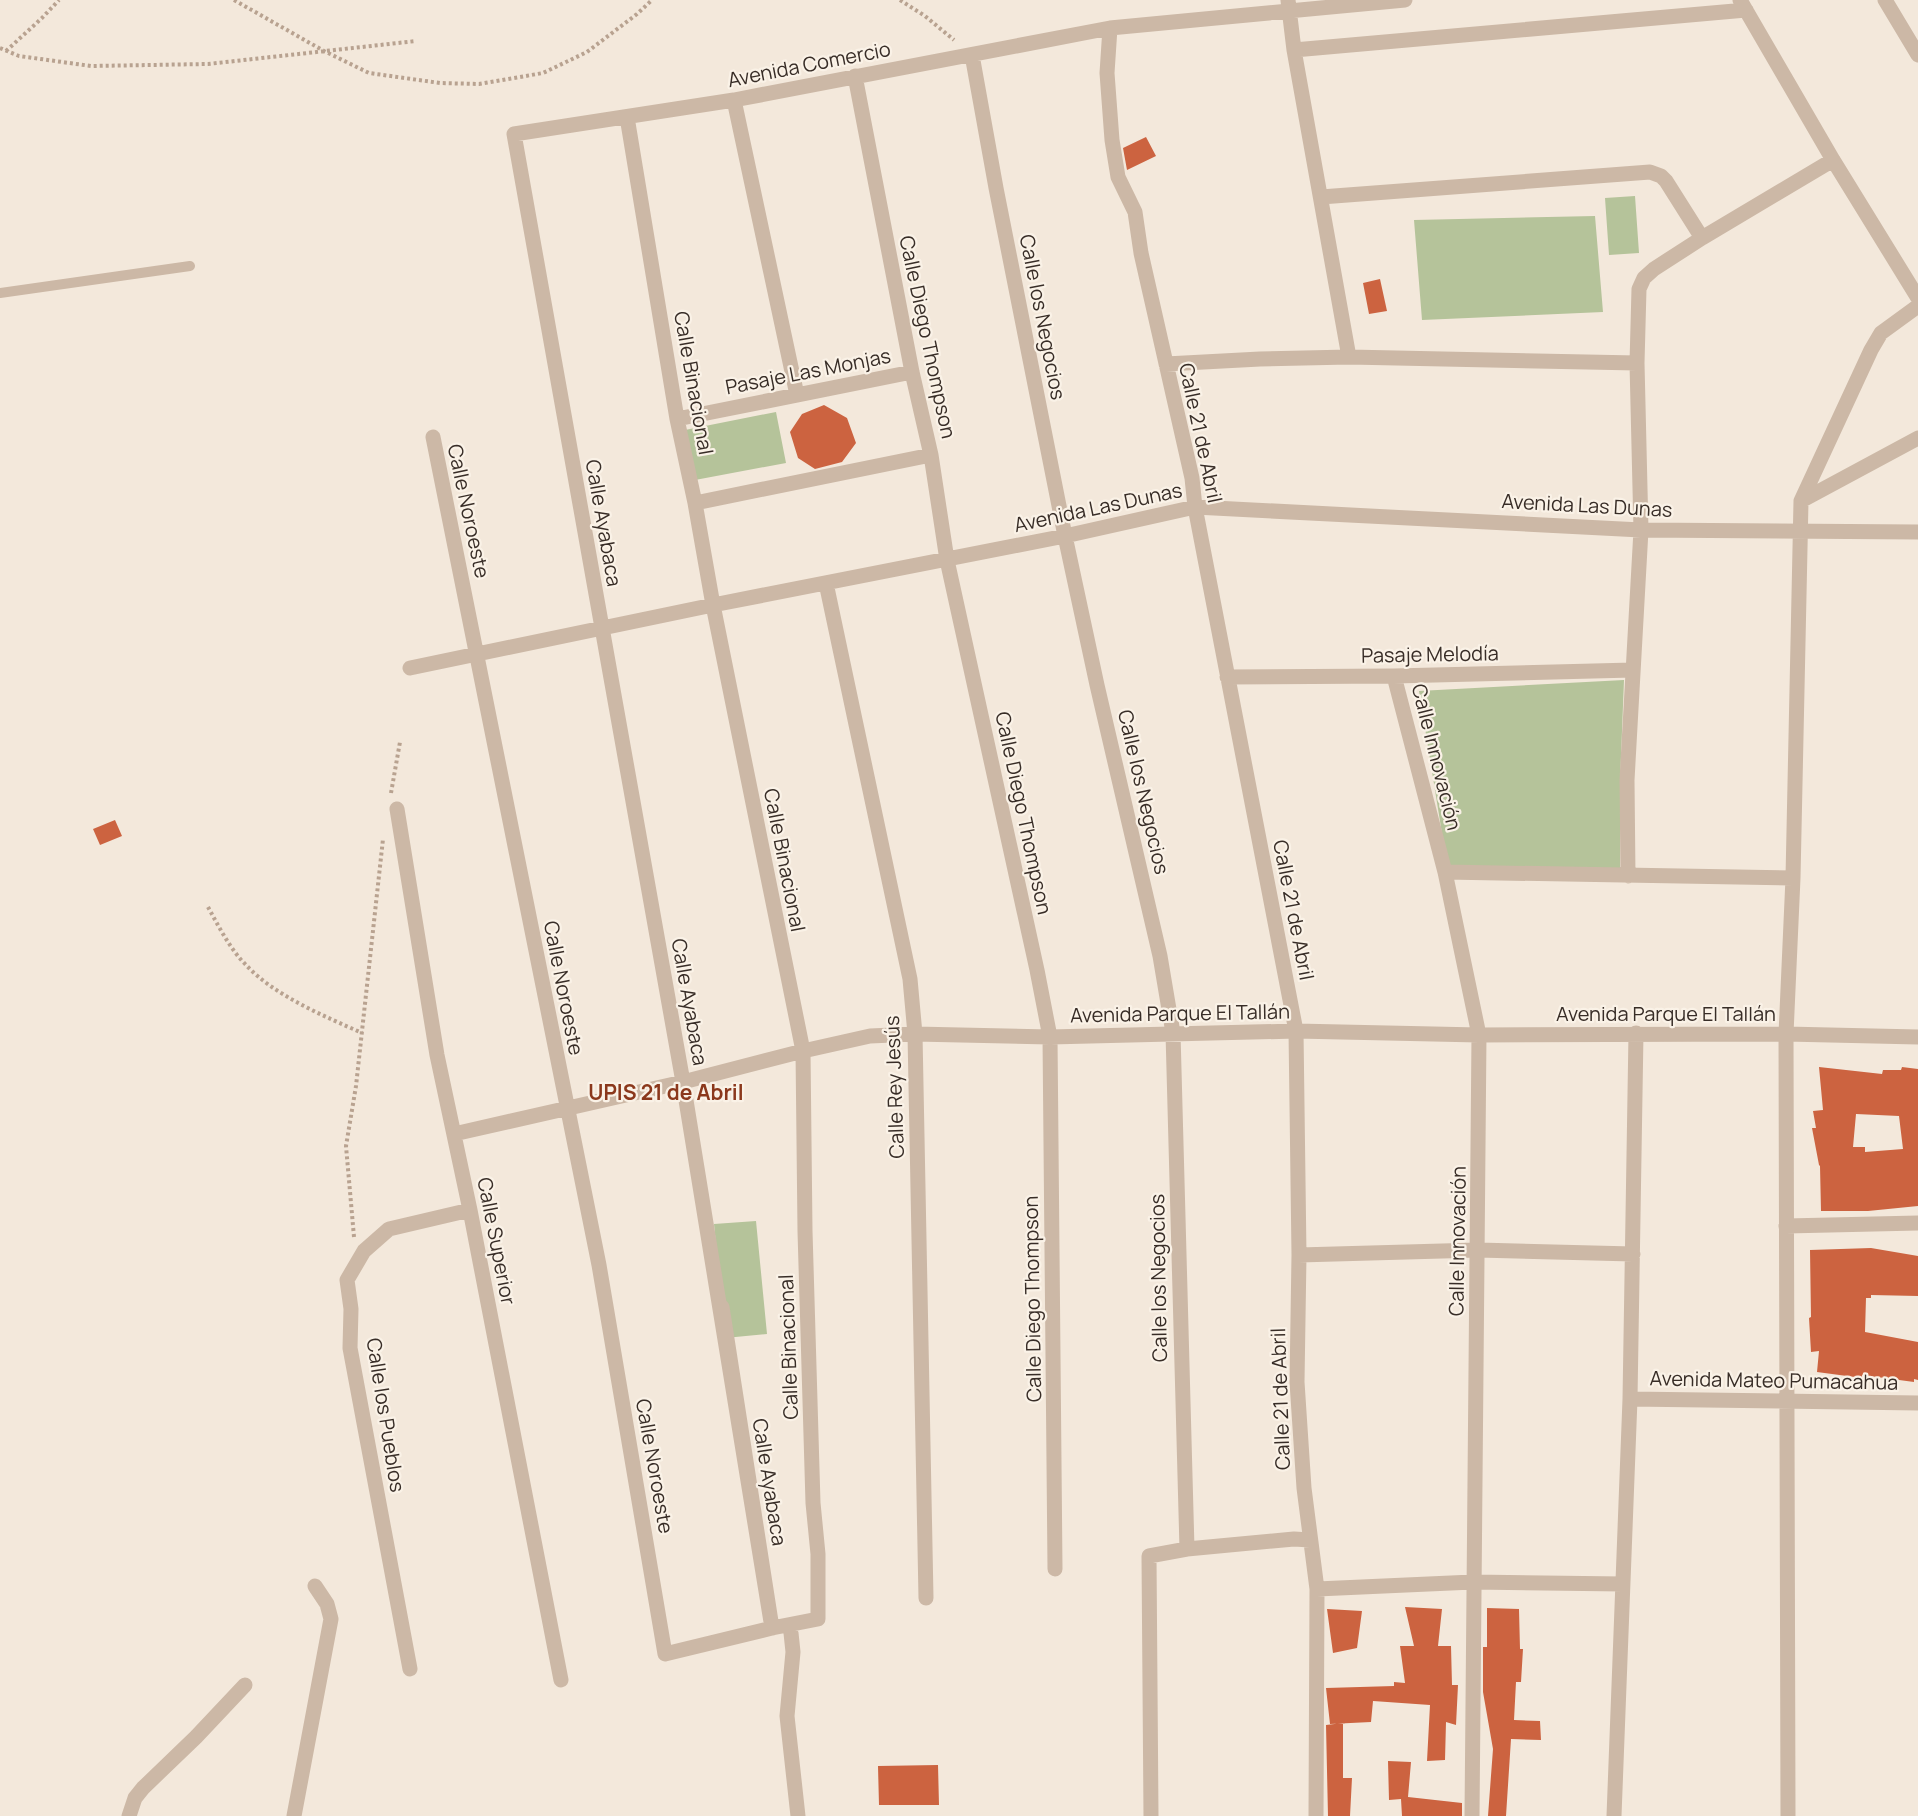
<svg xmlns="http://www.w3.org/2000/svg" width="1918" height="1816" font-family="Manrope,sans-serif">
<rect width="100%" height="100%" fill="#f3e8db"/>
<path fill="#b5c39a" d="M 1635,196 L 1639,253 L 1609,255 L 1605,198 Z
M 1595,216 L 1603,312 L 1422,320 L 1414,220 Z
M 776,412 L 786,463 L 695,480 L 685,430 Z
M 1624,680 L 1620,782 L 1620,868 L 1449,877 L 1419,691 Z
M 756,1221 L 767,1334 L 725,1338 L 714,1224 Z"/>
<path fill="#cc6340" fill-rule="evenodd" d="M 1146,137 L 1156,156 L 1127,170 L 1123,148 Z
M 1380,279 L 1387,311 L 1369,314 L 1363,283 Z
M 824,405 L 847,418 L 856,443 L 842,462 L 815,469 L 798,458 L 790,432 L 802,414 Z
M 115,820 L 122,836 L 100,845 L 93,829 Z
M 1819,1067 L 1882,1074 L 1883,1070 L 1901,1070 L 1902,1067 L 1918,1069 L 1918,1206 L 1868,1211 L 1821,1211 L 1820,1166 L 1819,1165 L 1812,1128 L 1816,1128 L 1813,1111 L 1823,1110 ZM 1856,1114 L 1899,1116 L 1903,1149 L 1865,1152 L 1865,1147 L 1853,1147 Z
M 1871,1248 L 1918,1256 L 1918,1296 L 1871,1295 L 1871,1298 L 1866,1298 L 1865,1332 L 1918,1342 L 1918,1380 L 1914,1379 L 1914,1382 L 1862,1375 L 1862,1378 L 1817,1372 L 1819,1351 L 1811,1352 L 1809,1318 L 1811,1317 L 1810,1250 Z
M 1405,1607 L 1442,1609 L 1438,1646 L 1451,1646 L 1452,1685 L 1458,1685 L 1456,1725 L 1446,1722 L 1445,1760 L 1427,1761 L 1430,1705 L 1373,1701 L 1371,1722 L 1330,1724 L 1326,1688 L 1394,1686 L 1394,1682 L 1405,1683 L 1400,1646 L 1414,1646 Z
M 1487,1608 L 1519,1609 L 1520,1649 L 1523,1649 L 1521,1682 L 1516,1682 L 1514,1720 L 1540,1721 L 1541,1740 L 1511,1739 L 1506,1816 L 1488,1816 L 1493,1749 L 1483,1692 L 1483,1647 L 1487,1647 Z
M 1327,1609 L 1362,1611 L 1357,1648 L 1333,1653 Z
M 1343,1723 L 1343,1778 L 1352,1778 L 1350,1816 L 1328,1816 L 1326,1725 Z
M 1388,1761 L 1411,1762 L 1408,1797 L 1462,1803 L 1462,1816 L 1402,1816 L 1401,1799 L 1389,1800 Z
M 938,1765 L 939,1805 L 879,1805 L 878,1766 Z"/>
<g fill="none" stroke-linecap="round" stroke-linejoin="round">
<path stroke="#b8a290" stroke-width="4" stroke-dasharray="3 3" stroke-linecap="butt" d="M 234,0 L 324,51 L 369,73 L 440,83 L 479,84 L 543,73 L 587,52 L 637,14 L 652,0
M 900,0 L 925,16 L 954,40
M 0,48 L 19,56 L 91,66 L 208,64 L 416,41
M 6,51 L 42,18 L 59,0
M 391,793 L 400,742
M 208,907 C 219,927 230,949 246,965 C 275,996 324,1016 362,1033
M 354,1237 L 346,1146 L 356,1086 L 383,839"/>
<path stroke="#ccb8a6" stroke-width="10" d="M 0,293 L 190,266"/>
<path stroke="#ccb8a6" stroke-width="15" d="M 1288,0 L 1294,50 L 1349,357
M 1740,0 L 1833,160 L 1918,298
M 1885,0 L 1918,55
M 1110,28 L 1107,73 L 1112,140 L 1118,177 L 1135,212 L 1141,253 L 1192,478 L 1195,507 L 1296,1031 L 1299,1255 L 1297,1382 L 1304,1488 L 1317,1589 L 1316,1816
M 1294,50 L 1746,10
M 972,55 L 996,188 L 1065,536 L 1097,685 L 1160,956 L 1173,1033 L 1187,1549
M 855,76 L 912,372 L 931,455 L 947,560 L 1037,970 L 1050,1037 L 1055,1569
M 734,100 L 797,395
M 1321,197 L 1650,172 L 1661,176 L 1666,181 L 1702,238
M 1166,364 L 1260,359 L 1349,357 L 1637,363
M 677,419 L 912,372
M 433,437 L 599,1265 L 665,1654 L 772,1628 L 818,1619 L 818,1554 L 813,1503 L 805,1231 L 803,1051 L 713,605 L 695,503 L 677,419 L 627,117
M 1801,501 L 1918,438
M 695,503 L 931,455
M 826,583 L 910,979 L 915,1034 L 926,1598
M 410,668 L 713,605 L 1065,536 L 1195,507 L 1641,530 L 1918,532
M 1394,676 L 1445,872 L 1479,1035 L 1472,1816
M 1227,677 L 1394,676 L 1633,670
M 397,809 L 437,1055 L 470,1210 L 561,1680
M 1445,872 L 1793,878
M 1628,876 L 1627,780 L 1641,530 L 1637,363 L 1639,289 L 1644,278 L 1654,269 L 1702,238 L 1833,160
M 454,1134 L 683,1082 L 803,1051 L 870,1036 L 915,1034 L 1050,1037 L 1296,1031 L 1479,1035 L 1786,1034 L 1918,1037
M 1786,1226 L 1918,1223
M 1299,1255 L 1478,1250 L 1633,1254
M 722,1307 L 772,1628 L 683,1082 L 514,134 L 734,100 L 1110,28 L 1405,0
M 1630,1399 L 1918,1403
M 1317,1589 L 1473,1582 L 1623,1584
M 791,1633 L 793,1652 L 787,1716 L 798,1816
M 410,1669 L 350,1348 L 351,1309 L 347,1280 L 364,1251 L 389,1229 L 470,1210
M 129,1816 L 135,1798 L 143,1788 L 196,1737 L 245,1685
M 294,1816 L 331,1619 L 327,1604 L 315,1586
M 1151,1816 L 1149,1556 L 1187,1549 L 1294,1539 L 1310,1540
M 1614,1816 L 1630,1399 L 1636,1033
M 1788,1816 L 1786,1034 L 1793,878 L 1801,501 L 1871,350 L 1881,333 L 1918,306"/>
</g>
<g text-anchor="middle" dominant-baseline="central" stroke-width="4.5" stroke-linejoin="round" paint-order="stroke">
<g font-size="20" fill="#382d27" stroke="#faf2e7">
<text transform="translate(809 64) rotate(-11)">Avenida Comercio</text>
<text transform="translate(1043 317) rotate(79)">Calle los Negocios</text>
<text transform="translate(928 337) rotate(78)">Calle Diego Thompson</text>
<text transform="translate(808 371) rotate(-11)">Pasaje Las Monjas</text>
<text transform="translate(694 383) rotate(80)">Calle Binacional</text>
<text transform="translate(1201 433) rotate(78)">Calle 21 de Abril</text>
<text transform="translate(1587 505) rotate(3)">Avenida Las Dunas</text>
<text transform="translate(1098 507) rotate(-12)">Avenida Las Dunas</text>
<text transform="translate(469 511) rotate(78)">Calle Noroeste</text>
<text transform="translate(604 523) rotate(80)">Calle Ayabaca</text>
<text transform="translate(1430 654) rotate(-1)">Pasaje Melodía</text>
<text transform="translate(1437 757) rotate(76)">Calle Innovación</text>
<text transform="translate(1144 792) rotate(77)">Calle los Negocios</text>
<text transform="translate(1024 813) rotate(78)">Calle Diego Thompson</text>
<text transform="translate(785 860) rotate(79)">Calle Binacional</text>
<text transform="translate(1294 910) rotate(79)">Calle 21 de Abril</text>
<text transform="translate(564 988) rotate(79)">Calle Noroeste</text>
<text transform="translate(690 1002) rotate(80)">Calle Ayabaca</text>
<text transform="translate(1180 1013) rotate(-1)">Avenida Parque El Tallán</text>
<text x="1666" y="1013">Avenida Parque El Tallán</text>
<text transform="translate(894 1087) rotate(-92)">Calle Rey Jesús</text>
<text transform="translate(497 1241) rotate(79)">Calle Superior</text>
<text transform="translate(1457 1241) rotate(-89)">Calle Innovación</text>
<text transform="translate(1158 1278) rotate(-91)">Calle los Negocios</text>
<text transform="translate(1032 1299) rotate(-91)">Calle Diego Thompson</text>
<text transform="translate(788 1347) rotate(-92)">Calle Binacional</text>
<text transform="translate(1774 1380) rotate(1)">Avenida Mateo Pumacahua</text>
<text transform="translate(1280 1399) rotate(-92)">Calle 21 de Abril</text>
<text transform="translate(386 1415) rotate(81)">Calle los Pueblos</text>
<text transform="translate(655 1466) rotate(80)">Calle Noroeste</text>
<text transform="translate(770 1482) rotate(81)">Calle Ayabaca</text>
</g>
<g font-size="21" font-weight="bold" fill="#8b381c" stroke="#faf2e7">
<text x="666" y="1092">UPIS 21 de Abril</text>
</g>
</g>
</svg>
